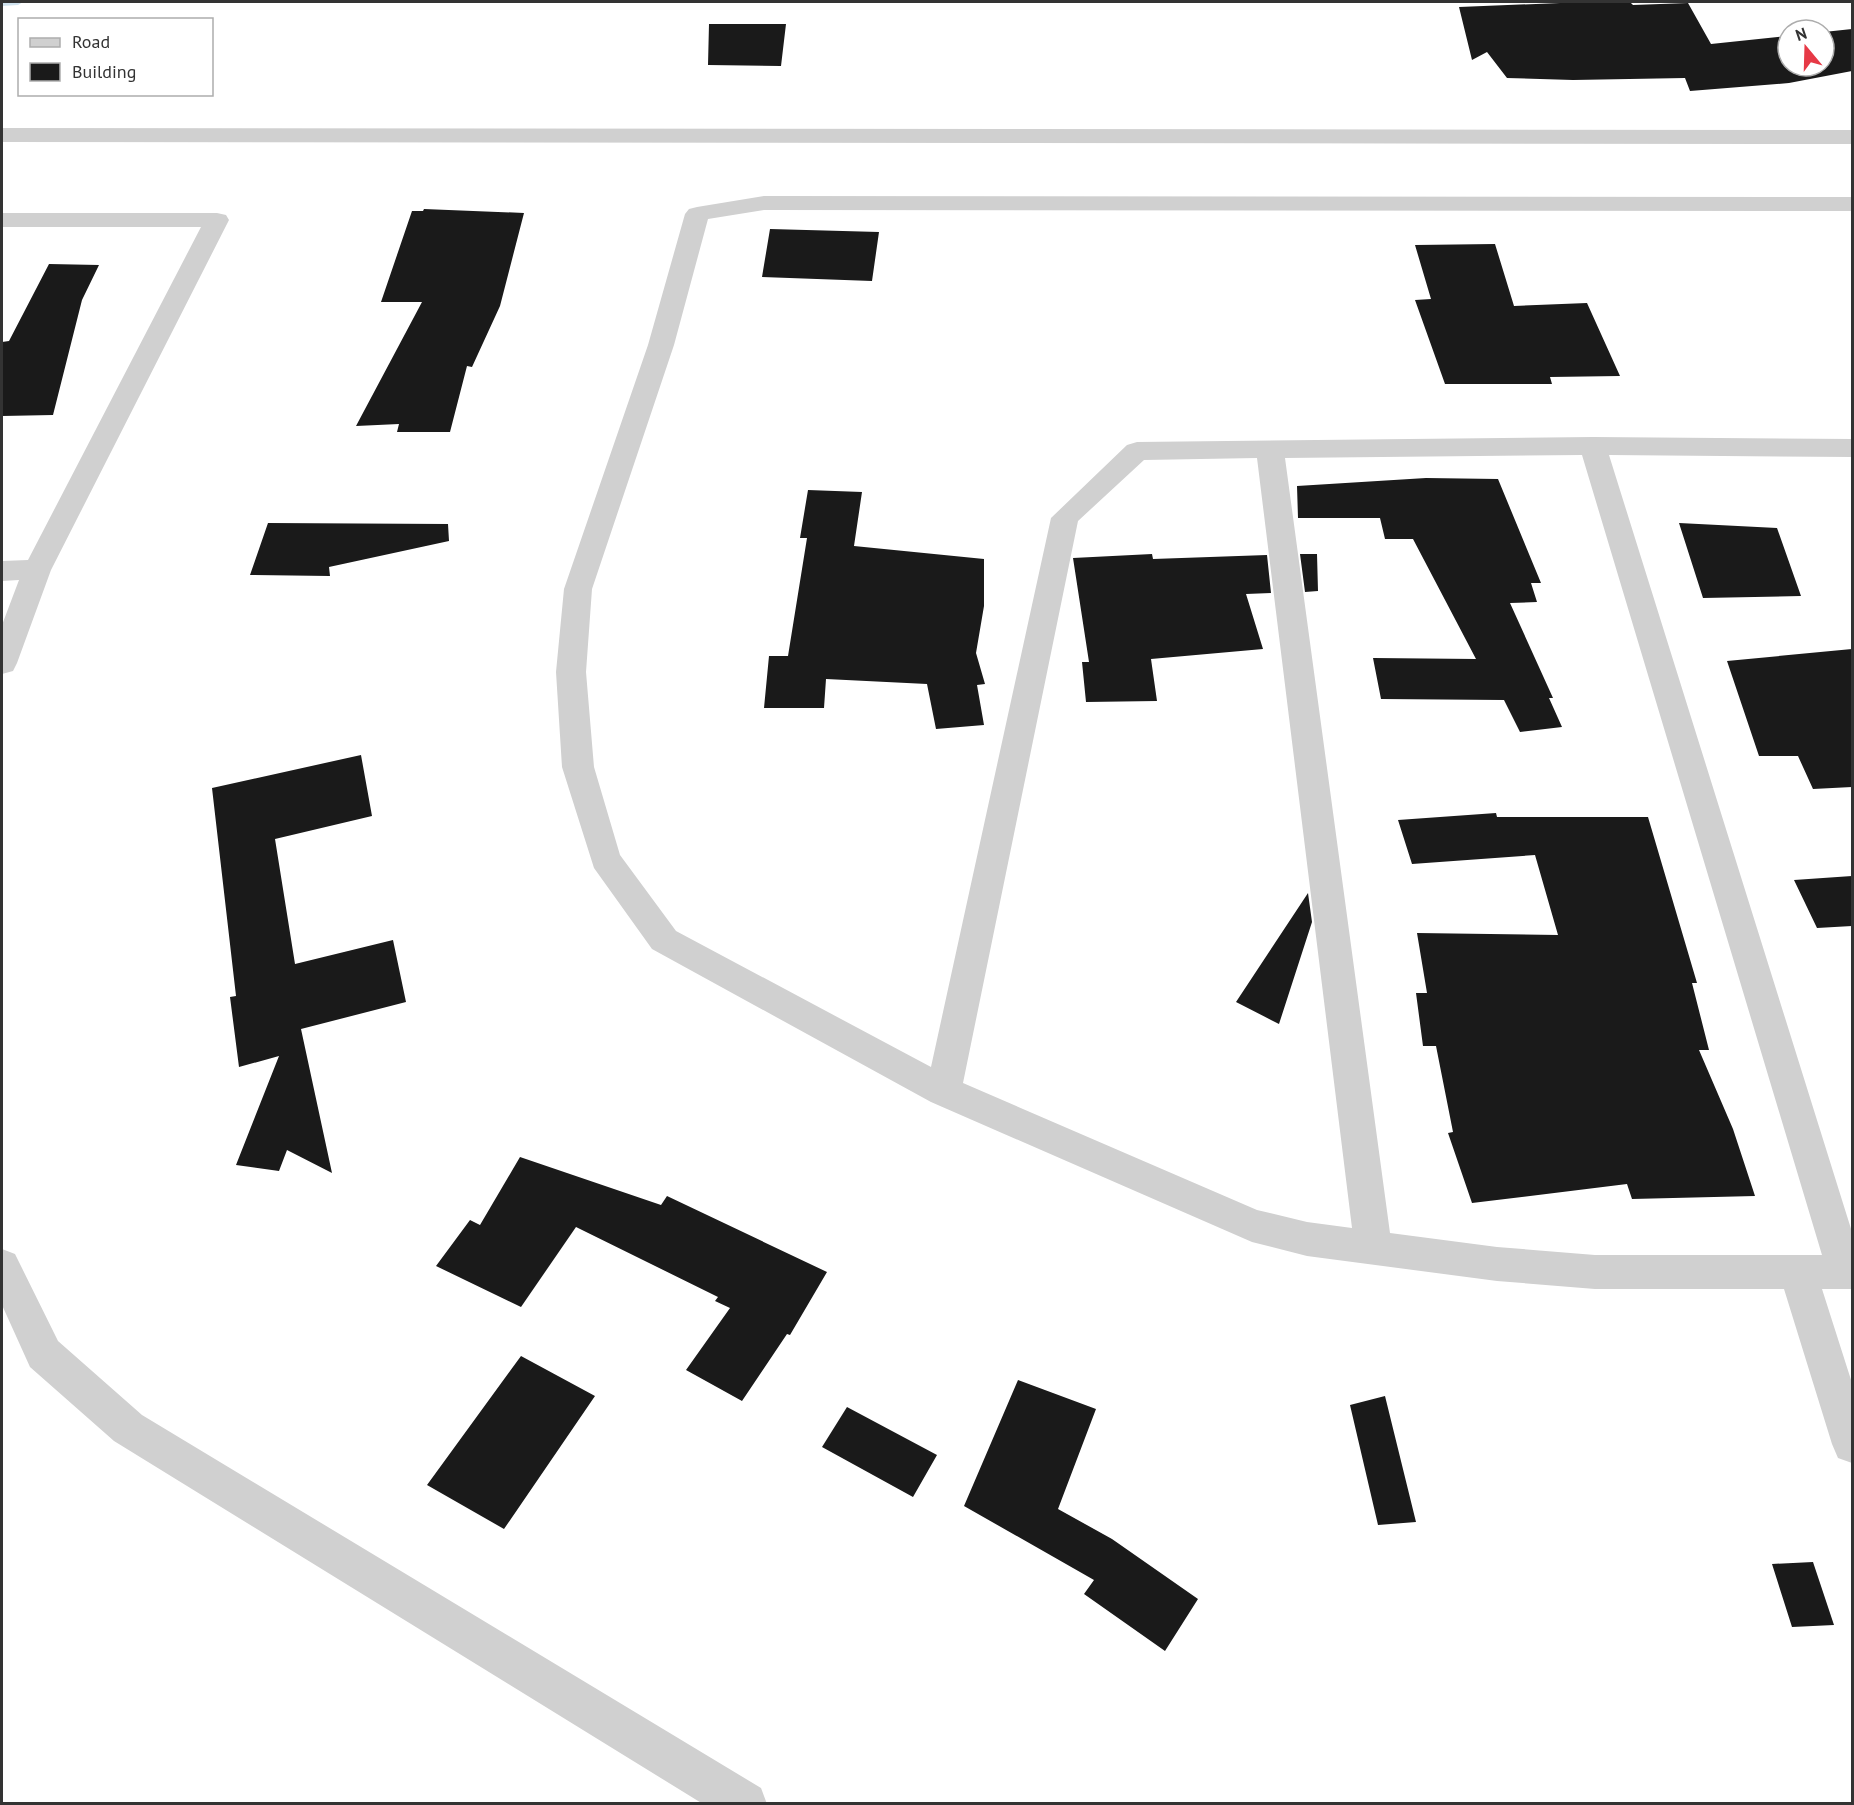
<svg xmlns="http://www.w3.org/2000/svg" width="1854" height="1805" font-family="'PT Sans',sans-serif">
<rect width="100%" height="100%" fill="#fff"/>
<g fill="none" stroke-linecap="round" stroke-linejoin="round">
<path fill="#cfe2ee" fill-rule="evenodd" d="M 2,2 L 23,2 L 18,5 L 2,6 Z"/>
</g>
<path fill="#1a1a1a" d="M 1584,2 L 1630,2 L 1633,5 L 1688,3 L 1711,44 L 1788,36 L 1788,66 L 1824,66 L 1824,32 L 1852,29 L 1852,71 L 1789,83 L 1690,91 L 1685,78 L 1573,80 L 1507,78 L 1487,52 L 1472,60 L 1459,7 Z
M 709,24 L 786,24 L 781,66 L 708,65 Z
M 424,209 L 524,213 L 500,306 L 472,367 L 467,366 L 450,432 L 397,432 L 399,424 L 356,426 L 422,302 L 381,302 L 412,211 L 423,211 Z
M 770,229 L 879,232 L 872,281 L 762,277 Z
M 1495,244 L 1514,306 L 1587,303 L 1620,376 L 1550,377 L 1552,384 L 1445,384 L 1415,300 L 1431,299 L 1415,245 Z
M 49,264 L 99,265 L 82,300 L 53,415 L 2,416 L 2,342 L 9,341 Z
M 1426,478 L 1498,479 L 1541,583 L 1531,583 L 1537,602 L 1510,603 L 1553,698 L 1549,698 L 1562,727 L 1520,732 L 1504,700 L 1381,699 L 1373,658 L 1476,659 L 1413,539 L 1385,539 L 1380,518 L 1298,518 L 1297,486 Z
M 808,490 L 862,492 L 854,546 L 984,559 L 984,606 L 976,653 L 985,684 L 977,685 L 984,725 L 936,729 L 927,684 L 826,679 L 824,708 L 764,708 L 769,656 L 788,656 L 807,538 L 800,538 Z
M 268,523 L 448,524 L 449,541 L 329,567 L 330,576 L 250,575 Z
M 1679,523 L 1777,528 L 1801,596 L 1703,598 Z
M 1152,554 L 1153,559 L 1267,555 L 1271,593 L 1246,594 L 1263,649 L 1151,659 L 1157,701 L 1086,702 L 1082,662 L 1089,662 L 1073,558 Z
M 1300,554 L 1317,554 L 1318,591 L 1305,592 Z
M 1852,649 L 1852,787 L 1813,789 L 1798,756 L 1759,756 L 1727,661 Z
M 361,755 L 372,816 L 275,839 L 295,964 L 393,940 L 406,1002 L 301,1029 L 332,1173 L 287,1150 L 279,1171 L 236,1165 L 279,1056 L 239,1067 L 230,997 L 236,996 L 212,788 Z
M 1496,813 L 1497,817 L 1648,817 L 1697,983 L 1692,983 L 1709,1050 L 1699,1050 L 1733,1129 L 1755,1196 L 1632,1199 L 1627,1184 L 1472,1203 L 1448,1133 L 1453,1132 L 1436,1046 L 1423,1046 L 1416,993 L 1427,993 L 1417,933 L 1558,935 L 1535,855 L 1412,864 L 1398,820 Z
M 1852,876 L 1852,926 L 1817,928 L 1794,880 Z
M 1308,893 L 1312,922 L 1279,1024 L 1236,1002 Z
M 520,1157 L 661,1205 L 667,1196 L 827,1272 L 790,1335 L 787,1334 L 742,1401 L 686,1370 L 730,1308 L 715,1301 L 718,1297 L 576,1227 L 521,1307 L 436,1266 L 470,1220 L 480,1225 Z
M 521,1356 L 595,1396 L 504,1529 L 427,1485 Z
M 1018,1380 L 1096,1409 L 1058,1509 L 1112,1539 L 1198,1599 L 1165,1651 L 1084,1594 L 1094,1580 L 964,1506 Z
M 1385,1396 L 1416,1522 L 1378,1525 L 1350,1405 Z
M 847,1407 L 937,1455 L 913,1497 L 822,1447 Z
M 1813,1562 L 1834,1625 L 1792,1627 L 1772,1564 Z"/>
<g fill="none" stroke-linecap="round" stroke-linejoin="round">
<path fill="#d0d0d0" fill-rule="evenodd" d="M 2,128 L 1852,130 L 1852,144 L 2,142 Z
M 764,196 L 1852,197 L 1852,211 L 764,210 L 708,219 L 674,345 L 592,589 L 586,672 L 594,767 L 620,855 L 676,931 L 931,1067 L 1051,518 L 1127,445 L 1137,442 L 1593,437 L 1852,439 L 1852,457 L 1609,455 L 1852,1232 L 1852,1289 L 1822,1289 L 1852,1383 L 1852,1463 L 1838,1458 L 1832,1444 L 1784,1289 L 1595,1289 L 1497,1281 L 1307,1256 L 1252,1242 L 931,1102 L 652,949 L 594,868 L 562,767 L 556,672 L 564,589 L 648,345 L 685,214 L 689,209 L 697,207 ZM 1582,455 L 1822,1255 L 1595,1255 L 1497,1247 L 1390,1233 L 1285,458 ZM 1257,458 L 1352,1228 L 1307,1222 L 1257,1210 L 963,1083 L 1078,521 L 1144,460 Z
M 2,213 L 217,213 L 226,215 L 229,220 L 51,570 L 17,663 L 13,671 L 2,674 L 2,625 L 19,580 L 2,581 L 2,561 L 28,560 L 201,227 L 2,227 Z
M 2,1249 L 15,1254 L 58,1341 L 142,1415 L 761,1788 L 767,1804 L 703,1804 L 114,1441 L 30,1367 L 2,1305 Z"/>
</g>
<rect width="1854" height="1805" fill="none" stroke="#333333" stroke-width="6"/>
<rect x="18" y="18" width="195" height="78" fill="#ffffff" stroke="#adadad" stroke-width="1.5"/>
<rect x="30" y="38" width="30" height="9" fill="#d0d0d0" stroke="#adadad" stroke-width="1.5"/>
<text x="72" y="48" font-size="18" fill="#333333">Road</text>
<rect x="30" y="63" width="30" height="18" fill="#1a1a1a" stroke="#adadad" stroke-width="1.5"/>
<text x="72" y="78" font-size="18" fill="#333333">Building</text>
<g transform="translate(1806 48) rotate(341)"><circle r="28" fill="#ffffff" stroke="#adadad" stroke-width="1.5"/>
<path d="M0-4.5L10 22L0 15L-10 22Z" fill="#e63946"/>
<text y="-9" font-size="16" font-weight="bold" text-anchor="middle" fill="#333333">N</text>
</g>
</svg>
